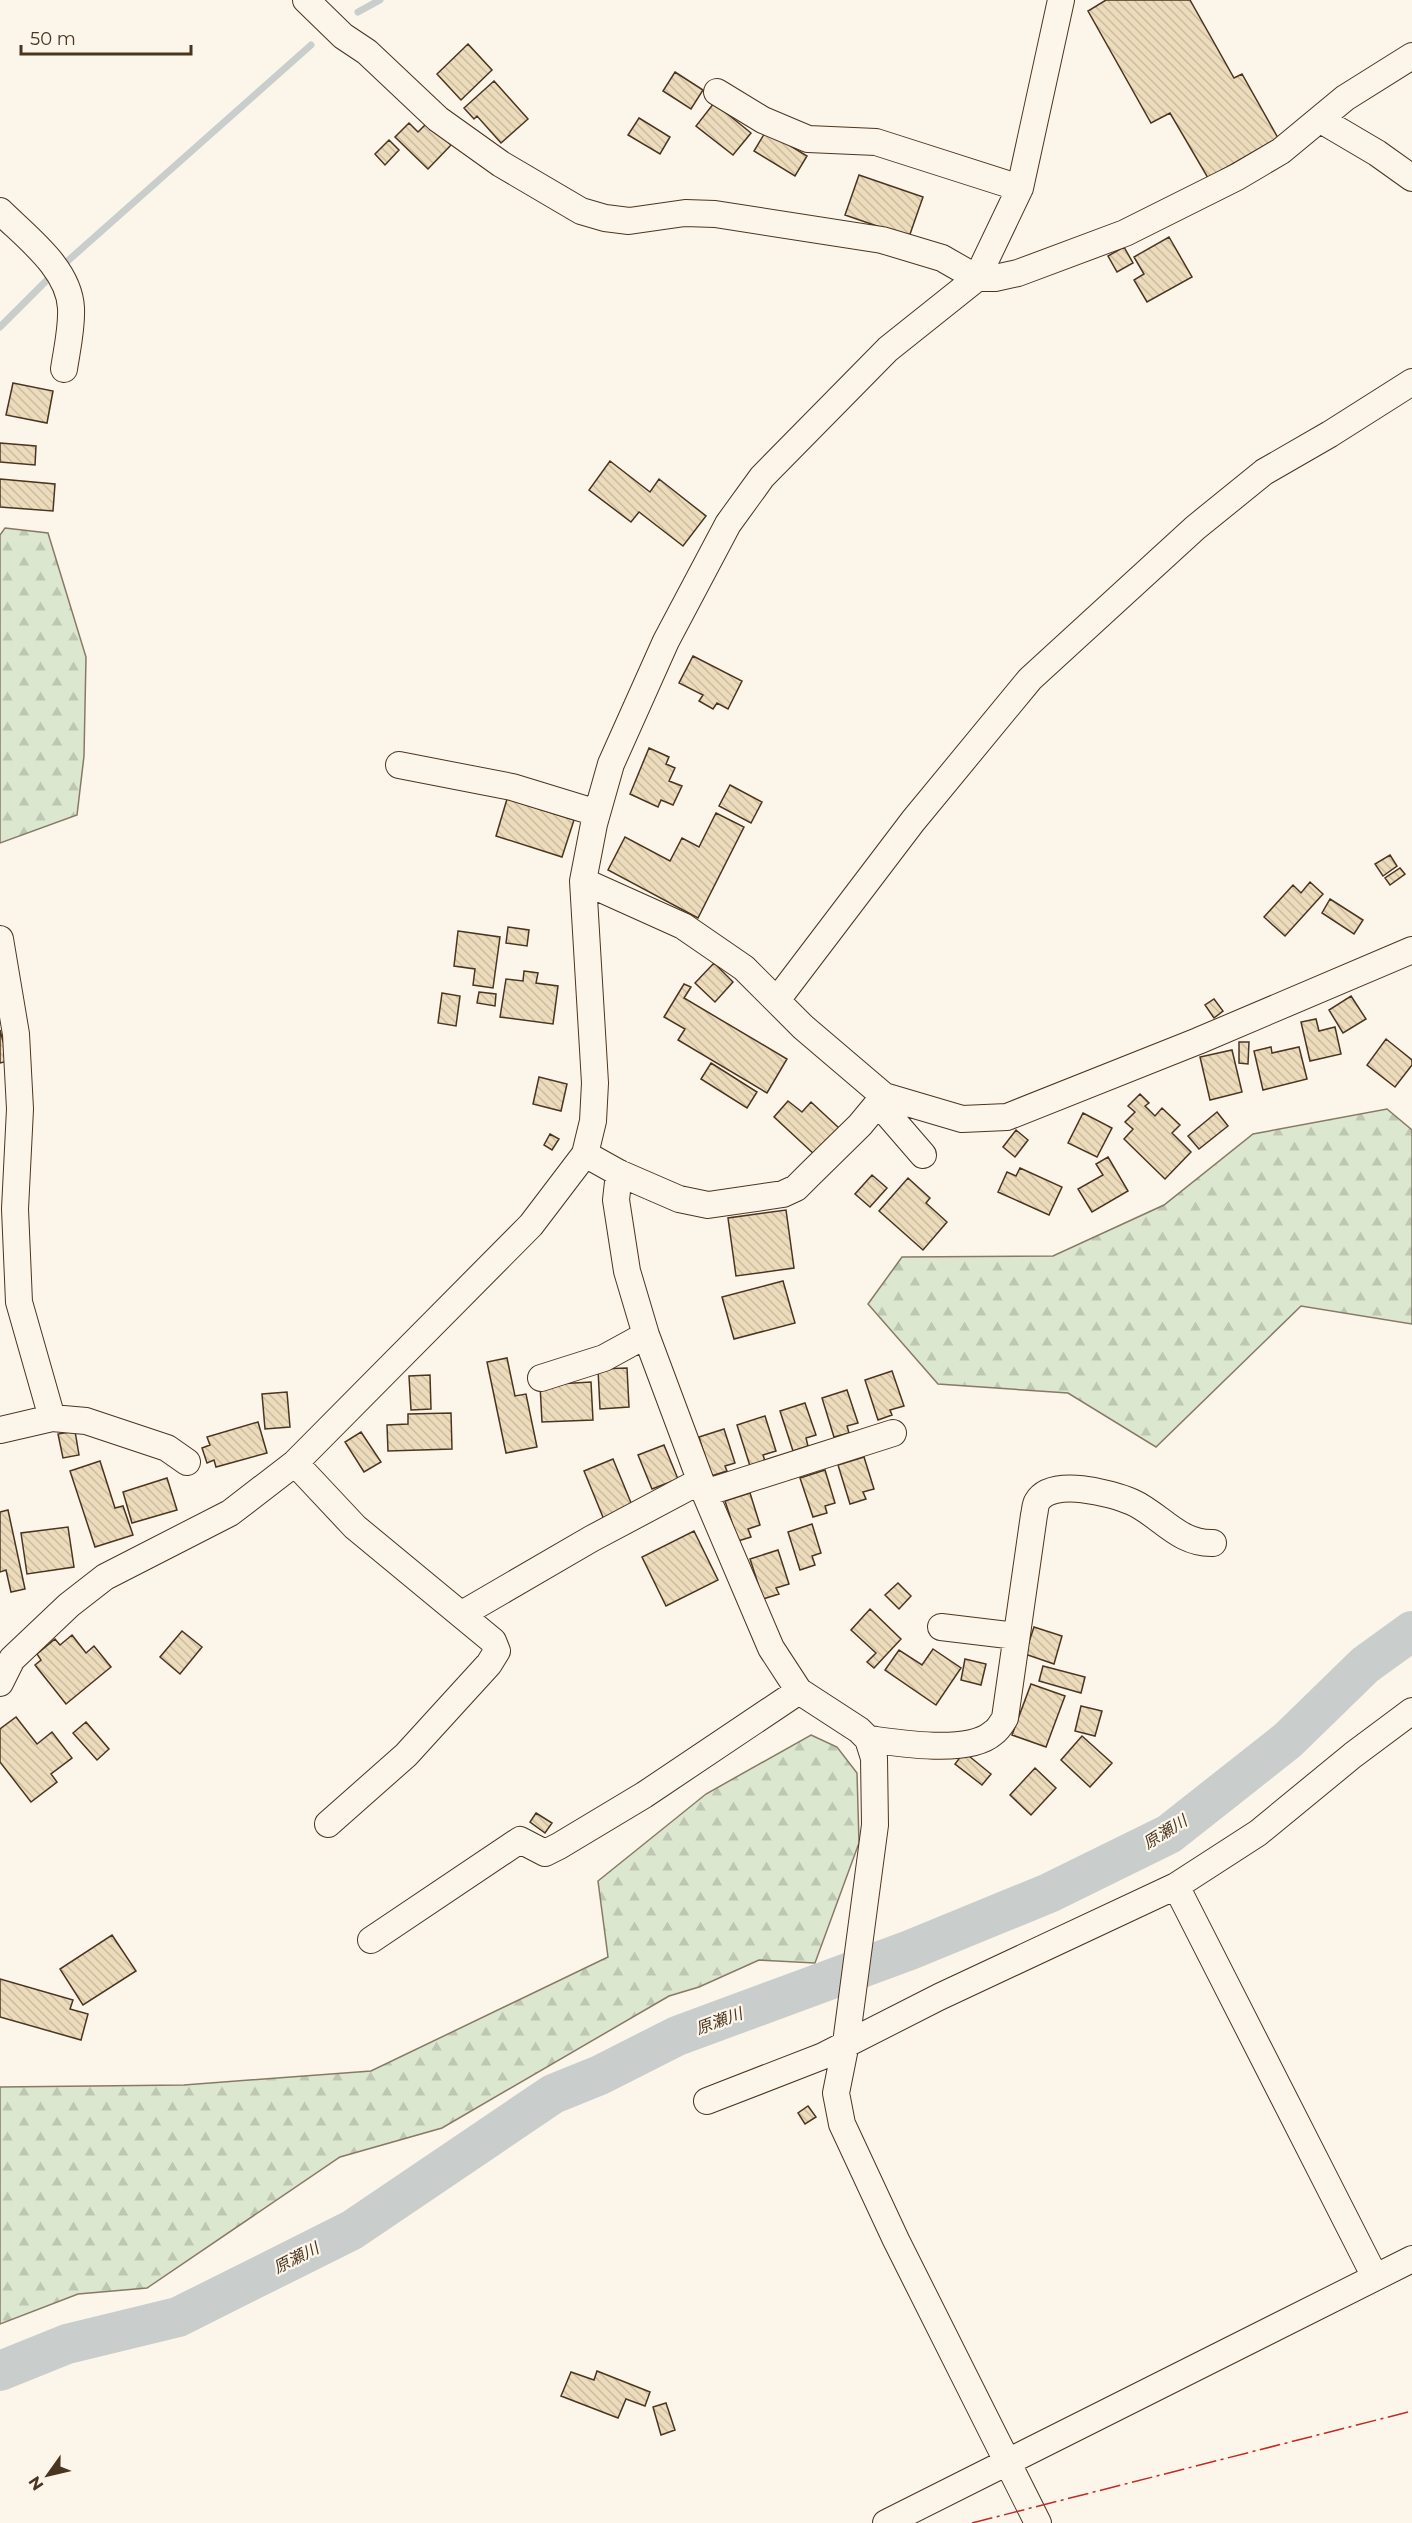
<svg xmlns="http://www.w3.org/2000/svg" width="1412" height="2523" font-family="Montserrat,'Noto Sans JP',sans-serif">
<defs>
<pattern id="forest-firs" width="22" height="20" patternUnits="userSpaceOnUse" patternTransform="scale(1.5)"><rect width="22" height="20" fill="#dce7d0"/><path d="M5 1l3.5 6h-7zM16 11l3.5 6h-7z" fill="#bec7b2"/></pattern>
<pattern id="building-back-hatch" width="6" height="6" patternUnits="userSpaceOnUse" patternTransform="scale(1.5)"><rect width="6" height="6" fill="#ecdcbc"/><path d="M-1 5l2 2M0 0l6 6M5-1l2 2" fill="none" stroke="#ccbda1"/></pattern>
</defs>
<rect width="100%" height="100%" fill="#fbf6e9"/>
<path fill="url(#forest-firs)" stroke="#887966" stroke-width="1.5" d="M 5,528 L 48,533 L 86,657 L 84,756 L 77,815 L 0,843 L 0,535 Z
M 1387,1109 L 1412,1130 L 1412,1324 L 1301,1306 L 1156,1447 L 1068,1393 L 938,1384 L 868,1304 L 902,1257 L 1053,1256 L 1164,1205 L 1253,1134 Z
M 811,1735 L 837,1747 L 857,1773 L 859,1843 L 815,1963 L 759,1960 L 699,1987 L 669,1996 L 442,2128 L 340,2157 L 147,2288 L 78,2294 L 0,2324 L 0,2087 L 184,2085 L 371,2071 L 608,1957 L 598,1881 L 706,1794 Z"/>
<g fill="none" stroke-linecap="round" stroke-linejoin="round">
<path stroke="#c9cecd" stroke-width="7" d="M 358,12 L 380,0
M 62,266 L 311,45
M 0,327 L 53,274"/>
<path stroke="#c9cecd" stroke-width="40" d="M 0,2371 L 67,2344 L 178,2317 L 352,2230 L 553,2094 L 600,2075 L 677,2036 L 910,1950 L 1049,1893 L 1169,1834 L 1288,1740 L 1365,1665 L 1412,1631"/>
</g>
<path fill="url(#building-back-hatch)" stroke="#4a3520" stroke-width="1.5" d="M 1190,0 L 1234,78 L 1242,74 L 1278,138 L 1208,178 L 1170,113 L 1151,123 L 1088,11 L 1106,0 Z
M 468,44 L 492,70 L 461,100 L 437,74 Z
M 675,72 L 703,90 L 691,109 L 663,91 Z
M 494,81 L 528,119 L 501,143 L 477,116 L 474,119 L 464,108 Z
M 714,103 L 751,133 L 733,155 L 696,126 Z
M 639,118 L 670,137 L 660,154 L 628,135 Z
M 428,122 L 451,145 L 428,169 L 395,137 L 409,123 L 418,132 Z
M 766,131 L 807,156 L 795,176 L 754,151 Z
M 389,140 L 399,150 L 385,165 L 375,154 Z
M 859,175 L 923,197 L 909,237 L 845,215 Z
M 1169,237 L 1192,277 L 1147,302 L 1134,280 L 1144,274 L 1134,257 Z
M 1124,247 L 1133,263 L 1117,272 L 1108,256 Z
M 13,383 L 53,391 L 47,423 L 6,415 Z
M 0,443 L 36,446 L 35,465 L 0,462 Z
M 610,461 L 650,492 L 659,479 L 706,516 L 683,546 L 639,512 L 631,522 L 589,490 Z
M 0,479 L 55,484 L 53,511 L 0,507 Z
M 693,656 L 742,681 L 728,709 L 717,703 L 713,709 L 699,701 L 703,695 L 679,683 Z
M 649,748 L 669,757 L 666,764 L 675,768 L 669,781 L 682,786 L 673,805 L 661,800 L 658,807 L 630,794 Z
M 730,785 L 762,802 L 751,823 L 719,806 Z
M 507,799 L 574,820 L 562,857 L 496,836 Z
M 716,813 L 744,827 L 698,918 L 608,870 L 625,837 L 670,861 L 682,838 L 699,847 Z
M 1390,855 L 1397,866 L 1383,876 L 1375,864 Z
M 1400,868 L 1405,874 L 1390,885 L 1385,878 Z
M 1310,882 L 1323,894 L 1285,936 L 1264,917 L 1293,885 L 1301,893 Z
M 1330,899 L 1363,920 L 1354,934 L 1322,913 Z
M 508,927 L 529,930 L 527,946 L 506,943 Z
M 458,931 L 500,937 L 493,988 L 473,985 L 475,969 L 454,966 Z
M 714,963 L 733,982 L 715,1002 L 695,983 Z
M 524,971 L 538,973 L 536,983 L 558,986 L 553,1024 L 500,1017 L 506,979 L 523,981 Z
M 684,984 L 691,987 L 684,998 L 787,1059 L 767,1093 L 678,1040 L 685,1029 L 664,1017 Z
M 479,992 L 496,994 L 495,1006 L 477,1003 Z
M 442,993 L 460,996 L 456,1026 L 438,1023 Z
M 1351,996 L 1366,1019 L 1343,1033 L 1329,1010 Z
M 1214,999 L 1223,1011 L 1214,1018 L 1205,1005 Z
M 1316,1019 L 1319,1031 L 1335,1027 L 1341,1054 L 1310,1061 L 1301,1022 Z
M 0,1030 L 8,1061 L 0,1063 Z
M 1386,1039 L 1412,1060 L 1412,1065 L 1395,1087 L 1367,1065 Z
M 1239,1042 L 1249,1042 L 1248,1064 L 1239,1063 Z
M 1271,1047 L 1272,1053 L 1299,1047 L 1307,1079 L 1263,1090 L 1254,1051 Z
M 1232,1050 L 1242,1092 L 1210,1100 L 1200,1057 Z
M 711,1063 L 757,1092 L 747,1108 L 701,1079 Z
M 539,1077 L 567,1084 L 561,1111 L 533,1104 Z
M 1140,1094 L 1149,1103 L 1145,1106 L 1155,1116 L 1162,1108 L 1180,1125 L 1172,1133 L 1191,1152 L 1165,1179 L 1124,1139 L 1133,1129 L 1125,1122 L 1135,1112 L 1128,1106 Z
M 788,1101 L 802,1112 L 811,1102 L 839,1128 L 815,1155 L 774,1117 Z
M 1217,1112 L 1228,1126 L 1199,1149 L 1188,1136 Z
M 1083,1113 L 1112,1128 L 1097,1157 L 1068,1143 Z
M 1016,1130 L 1028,1140 L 1015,1157 L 1003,1147 Z
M 550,1134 L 559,1139 L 552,1150 L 544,1145 Z
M 1108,1157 L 1128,1191 L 1092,1212 L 1078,1189 L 1103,1175 L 1096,1164 Z
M 1020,1168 L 1062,1187 L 1049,1215 L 998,1192 L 1007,1172 L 1016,1176 Z
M 872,1175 L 887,1188 L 870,1207 L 855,1194 Z
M 908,1178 L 930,1198 L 926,1203 L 947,1222 L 923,1250 L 879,1211 Z
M 786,1210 L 794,1268 L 736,1276 L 728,1218 Z
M 783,1281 L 795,1323 L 734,1339 L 722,1297 Z
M 507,1358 L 515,1396 L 526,1394 L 537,1447 L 506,1453 L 487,1362 Z
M 627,1368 L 629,1407 L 600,1409 L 598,1369 Z
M 892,1371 L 904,1406 L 890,1410 L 892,1415 L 878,1420 L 865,1380 Z
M 430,1375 L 431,1409 L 411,1410 L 409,1376 Z
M 591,1382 L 593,1420 L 542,1422 L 540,1385 Z
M 847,1390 L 858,1423 L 847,1426 L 849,1433 L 834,1437 L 822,1398 Z
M 287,1392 L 290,1427 L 265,1429 L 262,1394 Z
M 805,1403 L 816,1435 L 806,1438 L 808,1446 L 793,1451 L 780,1411 Z
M 451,1413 L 452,1449 L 388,1451 L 387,1425 L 408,1424 L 408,1414 Z
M 765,1416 L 776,1451 L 763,1455 L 765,1461 L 750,1466 L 737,1425 Z
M 258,1422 L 267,1453 L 216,1467 L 214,1460 L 207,1463 L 202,1448 L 210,1445 L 207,1437 Z
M 724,1429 L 735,1463 L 725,1466 L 727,1471 L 711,1476 L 699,1437 Z
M 75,1431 L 79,1455 L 63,1458 L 58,1434 Z
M 361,1432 L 381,1462 L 364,1472 L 345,1442 Z
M 664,1445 L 678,1479 L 652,1489 L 638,1455 Z
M 864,1457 L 874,1489 L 863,1492 L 866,1499 L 850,1504 L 838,1465 Z
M 613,1459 L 634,1510 L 605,1522 L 584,1471 Z
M 100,1461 L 115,1508 L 123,1506 L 133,1535 L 95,1547 L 70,1471 Z
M 825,1470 L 835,1503 L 825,1506 L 827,1513 L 813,1517 L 800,1478 Z
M 167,1478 L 177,1510 L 132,1523 L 123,1492 Z
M 750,1493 L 760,1525 L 748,1529 L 751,1537 L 738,1541 L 725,1501 Z
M 8,1510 L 25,1589 L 11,1592 L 6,1570 L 0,1572 L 0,1512 Z
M 812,1524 L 821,1553 L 812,1556 L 815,1565 L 800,1570 L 788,1532 Z
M 68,1527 L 74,1567 L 27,1574 L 21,1533 Z
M 694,1531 L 718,1580 L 666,1606 L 642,1557 Z
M 778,1550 L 789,1584 L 776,1588 L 779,1594 L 763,1599 L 750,1559 Z
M 898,1583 L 911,1596 L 899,1609 L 885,1595 Z
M 870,1609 L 901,1639 L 874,1668 L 867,1662 L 876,1653 L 851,1630 Z
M 1034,1627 L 1062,1636 L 1054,1664 L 1025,1654 Z
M 182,1631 L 202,1647 L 180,1674 L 160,1657 Z
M 72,1635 L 86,1653 L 94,1646 L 111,1667 L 66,1704 L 35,1665 L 41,1660 L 37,1654 L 55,1639 L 60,1645 Z
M 933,1649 L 961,1668 L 936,1705 L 885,1670 L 899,1650 L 922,1665 Z
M 965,1659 L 986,1664 L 981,1685 L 961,1680 Z
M 1043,1666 L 1085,1677 L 1081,1693 L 1039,1681 Z
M 1031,1684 L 1065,1696 L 1046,1747 L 1012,1735 Z
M 1081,1706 L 1102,1711 L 1095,1736 L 1075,1731 Z
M 16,1717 L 37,1744 L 52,1732 L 72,1758 L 51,1774 L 57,1782 L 31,1802 L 0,1762 L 0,1729 Z
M 86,1722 L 109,1749 L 97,1760 L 73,1733 Z
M 1082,1736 L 1112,1763 L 1090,1787 L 1061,1760 Z
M 964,1752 L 991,1774 L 982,1785 L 955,1764 Z
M 1035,1768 L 1056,1788 L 1031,1815 L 1010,1795 Z
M 536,1813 L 552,1823 L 545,1833 L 530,1822 Z
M 112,1935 L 136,1971 L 83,2005 L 60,1969 Z
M 0,1979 L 73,2000 L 70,2009 L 88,2014 L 81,2040 L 0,2017 Z
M 808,2106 L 816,2117 L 805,2124 L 798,2113 Z
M 597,2371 L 650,2392 L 645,2406 L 626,2399 L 618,2418 L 561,2396 L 571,2372 L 594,2380 Z
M 666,2403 L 675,2430 L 661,2435 L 653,2407 Z"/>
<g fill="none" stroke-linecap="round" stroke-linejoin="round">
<defs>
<path id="minor" d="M 306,0 L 343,36 L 367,52 L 438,119 L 501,164 L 581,211 L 605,218 L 629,221 L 685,213 L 715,214 L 882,240 L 942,258 L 977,278 L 995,278 L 1018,273 L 1125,233 L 1237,177 L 1281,151 L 1345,98 L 1412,56
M 717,92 L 763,120 L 808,139 L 876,142 L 1020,188
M 1321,120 L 1377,153 L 1412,178
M 0,211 C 26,237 69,268 71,308 C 72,328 67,349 64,369
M 399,765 L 512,787 L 597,813
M 583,881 L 683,926 L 744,968 L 803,1027 L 884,1096 L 962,1119 L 1007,1117 L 1198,1041 L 1412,950
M 0,939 L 16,1034 L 20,1109 L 15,1209 L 19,1302 L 52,1418
M 777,1000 L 913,821 L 1030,679 L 1195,528 L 1264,472 L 1330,434 L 1412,382
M 878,1103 L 923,1155
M 585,1154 L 619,1173 L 679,1199 L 708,1205 L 783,1194 L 796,1188 L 809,1175 L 860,1125 L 884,1096
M 619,1173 L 616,1200 L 627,1271 L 646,1335 L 705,1493 L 771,1648 L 799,1691 L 859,1730 L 868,1739 L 874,1758 L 875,1825 L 846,2043 L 836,2093 L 842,2124 L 896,2240 L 1038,2523
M 541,1378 L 604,1358 L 646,1335
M 0,1430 L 52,1418 L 86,1421 L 167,1448 L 187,1462
M 295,1463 L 355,1527 L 493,1641 L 497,1651 L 489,1664 L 406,1755 L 328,1824
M 705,1493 L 893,1433
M 462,1614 L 591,1539 L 700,1481
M 941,1627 L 1016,1636
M 0,1683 L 12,1659 L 69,1605 L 105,1577 L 230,1513 L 295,1463 L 531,1225 L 585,1154 L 593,1121 L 595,1083 L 583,881 L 594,824 L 611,764 L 666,641 L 728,524 L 762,477 L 888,349 L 977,278 L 1020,188 L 1061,0
M 868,1739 C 899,1743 968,1755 993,1733 C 998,1730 1002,1723 1005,1718 L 1034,1515 C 1035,1512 1035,1505 1037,1502 C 1051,1477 1112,1493 1132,1502 C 1161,1515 1178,1544 1213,1543
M 1176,1886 L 1375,2277
M 371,1940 L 520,1840 L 545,1853 L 559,1846 L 644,1795 L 799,1691
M 707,2101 L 823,2056 L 939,1997 L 1176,1886 L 1258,1833 L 1353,1755 L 1412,1711
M 886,2523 L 1412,2259"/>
</defs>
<use href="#minor" stroke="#4a3520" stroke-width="28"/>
<use href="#minor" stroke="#fbf6e9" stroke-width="26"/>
<path stroke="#c62828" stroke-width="1.5" stroke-dasharray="21 4.5 3 4.5" stroke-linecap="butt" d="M 972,2523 L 1412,2411"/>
</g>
<g text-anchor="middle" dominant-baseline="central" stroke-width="4.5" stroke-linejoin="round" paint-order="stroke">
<g font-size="16" font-style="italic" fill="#4a3520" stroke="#fbf6e9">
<text transform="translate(1165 1832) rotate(-32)">原瀬川</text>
<text transform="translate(719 2021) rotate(-20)">原瀬川</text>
<text transform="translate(296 2258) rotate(-27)">原瀬川</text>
</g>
</g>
<g transform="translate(48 2475) rotate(236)" stroke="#fbf6e9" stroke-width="4.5" paint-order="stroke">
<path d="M0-4.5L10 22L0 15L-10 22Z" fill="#4a3520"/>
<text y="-9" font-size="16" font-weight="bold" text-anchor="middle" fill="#4a3520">N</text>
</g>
<path d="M21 45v9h170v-9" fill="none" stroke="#4a3520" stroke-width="3"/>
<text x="30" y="45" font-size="18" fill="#4a3520" stroke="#fbf6e9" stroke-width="4.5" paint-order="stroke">50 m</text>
</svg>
